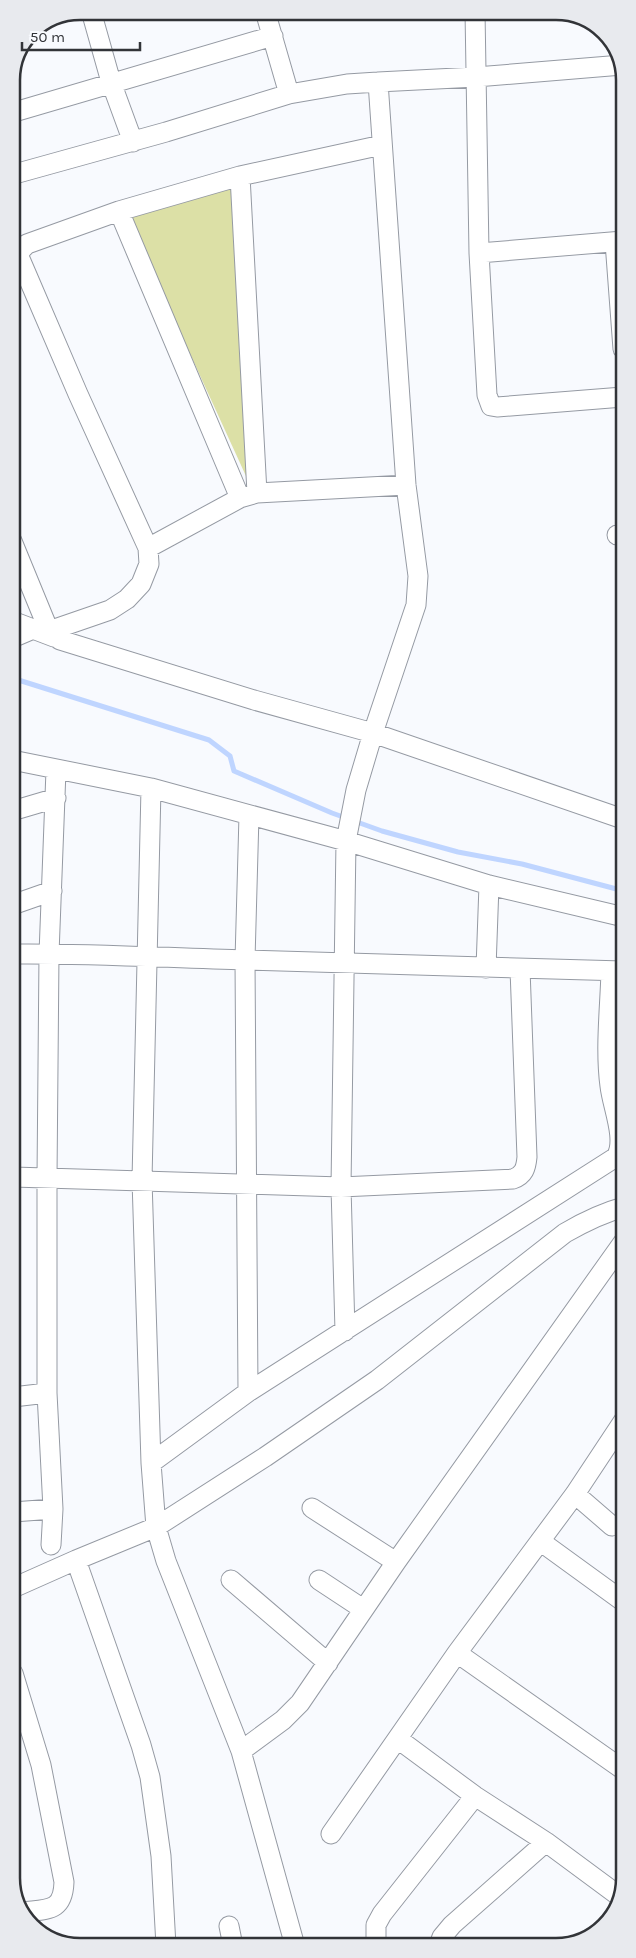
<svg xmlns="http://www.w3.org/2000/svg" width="636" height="1958" font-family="Karla,sans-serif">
<rect width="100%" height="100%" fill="#f8fafe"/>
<path fill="#dce0a6" d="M 234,185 L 251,487 L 127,216 Z"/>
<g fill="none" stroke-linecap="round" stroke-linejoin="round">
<path stroke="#bfd5ff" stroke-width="5" d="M 12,678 L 209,740 L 230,756 L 234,771 L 332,813 L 382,831 L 458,852 L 522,864 L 624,891"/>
<defs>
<path id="minor" d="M 91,11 L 111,82 L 133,142
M 265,11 L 289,94
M 475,11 L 479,253
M 11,113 L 273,36
M 11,175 L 166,132 L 289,94 L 347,84 L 378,82
M 119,211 L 240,498
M 623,241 L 479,253 L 487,395 L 491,406 L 497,407 L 623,397
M 615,242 L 623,349
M 257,493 L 240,176 L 382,145
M 617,535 L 623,535
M 12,541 L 49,631 L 60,640 L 254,700 L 373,733 L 623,819
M 148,548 L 240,498 L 257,493 L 406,485
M 12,621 L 54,637
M 49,631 L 110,610 L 127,599 L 141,584 L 149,564 L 148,548 L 78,394 L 20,259 L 19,252 L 27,244 L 119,211 L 240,176
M 12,638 L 33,629
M 12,760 L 151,788 L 346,841 L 489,885 L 624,917
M 12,811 L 56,798
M 12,905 L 52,891
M 12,954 C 90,953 168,958 246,960 C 372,963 498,967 623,971
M 486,968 L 489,885
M 13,1177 L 341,1187 L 513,1179 C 524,1175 526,1168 527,1157 L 520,969
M 345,1331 L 341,1187 L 346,841 L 356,790 L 373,733 L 416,605 L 418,576 L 406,485 L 378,82 L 476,77 L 622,65
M 248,1392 L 245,960 L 249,815
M 13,1397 L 47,1393
M 151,1463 L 248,1392 L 616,1157 C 627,1140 612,1106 610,1086 C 605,1049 610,1008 611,971
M 575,1494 L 612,1526
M 312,1508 L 396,1562
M 13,1512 L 53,1509
M 540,1541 L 624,1602
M 51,1545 L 53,1509 L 47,1393 L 47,1178 L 49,954 L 56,770
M 76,1560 L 141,1745 L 150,1777 L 161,1856 L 166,1946
M 231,1580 L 328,1663
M 319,1580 L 363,1609
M 13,1588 L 76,1560 L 156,1527 L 151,1463 L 142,1180 L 151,788
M 457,1653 L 625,1771
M 13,1673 L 41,1765 L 64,1882 C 63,1912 48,1909 23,1912
M 398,1739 L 475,1796 L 546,1842 L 619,1896
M 241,1751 L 283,1720 L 300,1703 L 396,1562 L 624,1241
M 331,1834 L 457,1653 L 575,1494 L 624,1420
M 229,1926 L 233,1946
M 376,1945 L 376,1925 L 382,1914 L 475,1796
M 439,1945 L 442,1937 L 452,1925 L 546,1842
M 295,1946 L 241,1751 L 166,1561 L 156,1527 L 265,1457 L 377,1380 L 565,1233 C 584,1222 602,1213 624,1207"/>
</defs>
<use href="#minor" stroke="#959aa3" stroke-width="21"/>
<use href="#minor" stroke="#fff" stroke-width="19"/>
</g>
<path d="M0 0H636V1958H0ZM80 20H556A60 60 0 0 1 616 80V1878A60 60 0 0 1 556 1938H80A60 60 0 0 1 20 1878V80A60 60 0 0 1 80 20Z" fill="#e8eaee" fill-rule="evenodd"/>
<path fill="none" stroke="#323438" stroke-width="2.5" d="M80 20H556A60 60 0 0 1 616 80V1878A60 60 0 0 1 556 1938H80A60 60 0 0 1 20 1878V80A60 60 0 0 1 80 20Z"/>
<path d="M22 42v8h118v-8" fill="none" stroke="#323438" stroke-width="2.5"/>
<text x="30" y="42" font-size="15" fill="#323438" stroke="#f8fafe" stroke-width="4" paint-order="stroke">50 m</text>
</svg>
